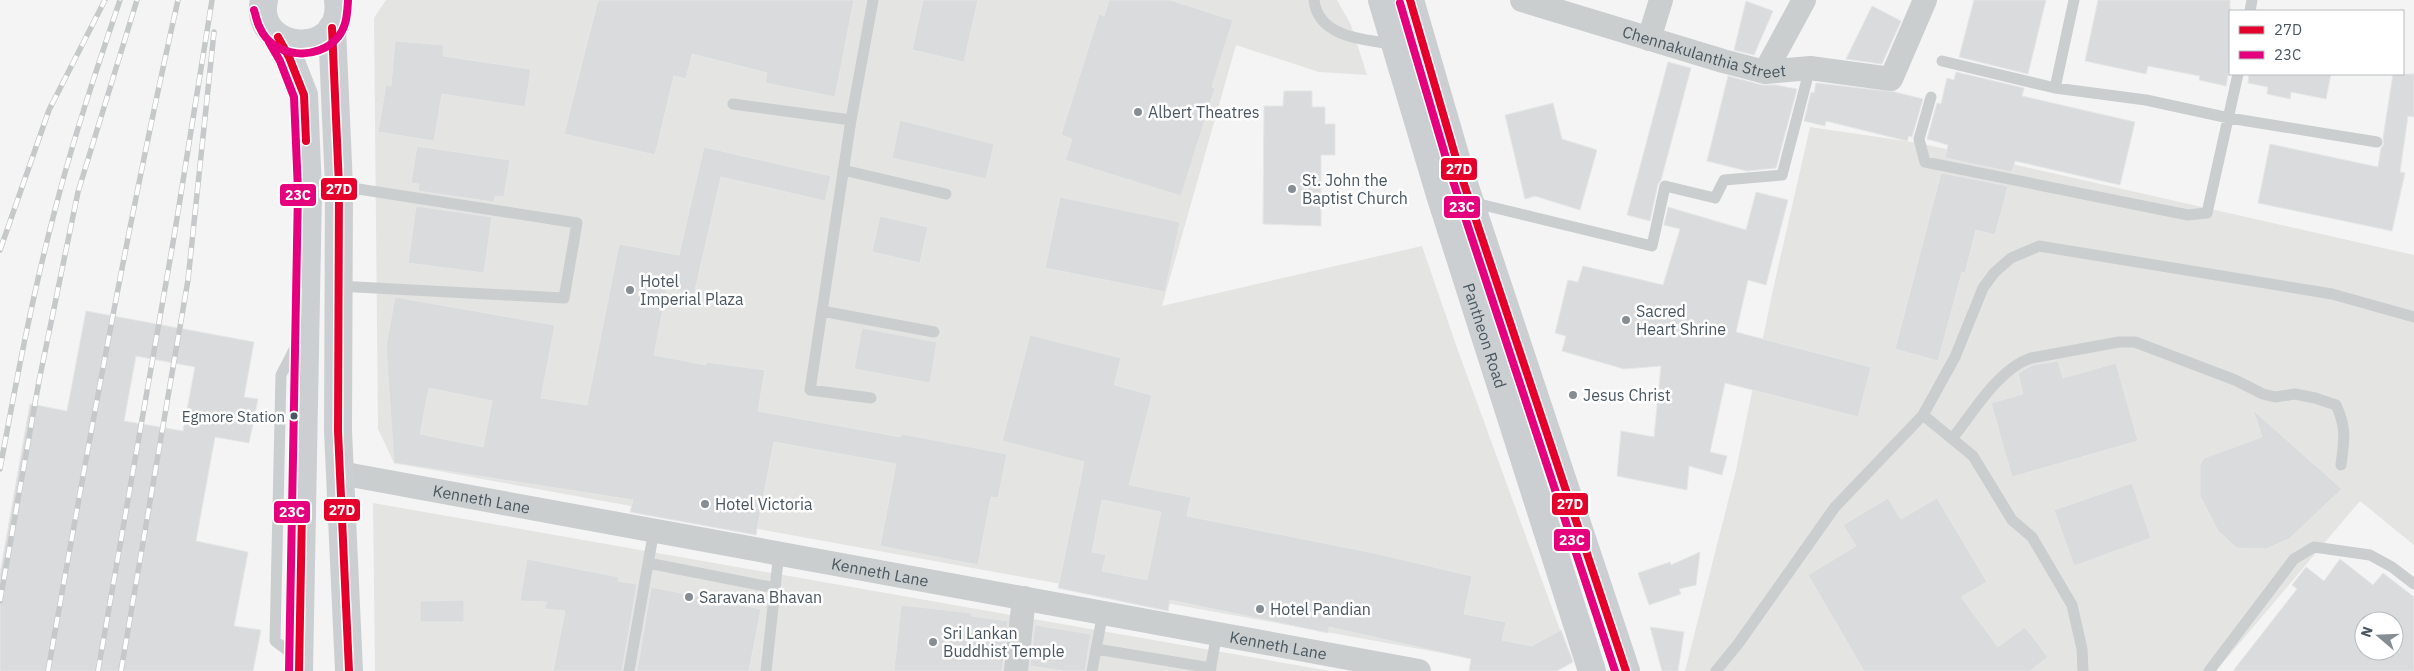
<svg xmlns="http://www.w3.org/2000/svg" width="2414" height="671" font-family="'IBM Plex Sans',sans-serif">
<rect width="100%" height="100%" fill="#f4f4f4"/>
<path fill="#e4e4e2" d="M 386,0 L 1337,0 L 1351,25 L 1367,75 L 1319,72 L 1236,45 L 1162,306 L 1422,246 L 1456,345 L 1567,649 L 1541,671 L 394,463 L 378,429 L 374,18 Z
M 1810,127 L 1919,143 L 2414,255 L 2414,545 L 2360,501 L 2216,671 L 1685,671 L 1736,470 L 1772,294 Z
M 373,503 L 1330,671 L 375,671 Z"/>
<path fill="#dadbdc" stroke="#e5e6e6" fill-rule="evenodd" d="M 598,0 L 854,0 L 835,97 L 765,83 L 767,73 L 692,54 L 686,79 L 674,76 L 655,155 L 564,134 Z
M 923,0 L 978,0 L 964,62 L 912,50 Z
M 1109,0 L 1170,0 L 1233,20 L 1212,87 L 1215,88 L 1181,196 L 1065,160 L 1072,139 L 1061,135 L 1099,14 L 1104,16 Z
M 1974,0 L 2046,0 L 2028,74 L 1959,57 Z
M 2098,0 L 2230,0 L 2230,64 L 2226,86 L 2199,80 L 2200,76 L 2148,66 L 2146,74 L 2085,61 Z
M 1746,1 L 1773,11 L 1754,55 L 1734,50 Z
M 1872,6 L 1901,21 L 1882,64 L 1846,59 Z
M 395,41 L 444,45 L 443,56 L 531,69 L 525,107 L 442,94 L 434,141 L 378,132 L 386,85 L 391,86 Z
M 1668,62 L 1691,68 L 1661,180 L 1658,184 L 1650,221 L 1627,215 Z
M 1956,72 L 2024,88 L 2022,96 L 2135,122 L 2120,185 L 2015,161 L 2012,172 L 1945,158 L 1948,145 L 1927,139 L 1937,103 L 1941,104 L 1947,78 L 1954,80 Z
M 2249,74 L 2331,74 L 2326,99 L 2291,92 L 2290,99 L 2267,94 L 2268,87 L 2248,83 Z
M 2393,74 L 2414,74 L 2414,117 L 2408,116 L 2400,172 L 2405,173 L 2392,231 L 2258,203 L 2270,144 L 2378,167 L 2381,148 L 2384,144 L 2383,138 Z
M 1728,76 L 1762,85 L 1776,85 L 1797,89 L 1776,168 L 1747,171 L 1707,161 Z
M 1816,83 L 1895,92 L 1923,99 L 1912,137 L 1909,136 L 1907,141 L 1826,121 L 1825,126 L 1804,121 L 1811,92 L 1814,93 Z
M 1284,91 L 1312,91 L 1312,107 L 1325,107 L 1325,124 L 1335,124 L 1335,155 L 1321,155 L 1321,226 L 1263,224 L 1264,106 L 1283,106 Z
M 1553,103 L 1562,139 L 1597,150 L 1580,210 L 1535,196 L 1525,199 L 1505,115 Z
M 900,120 L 994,144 L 986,179 L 892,158 Z
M 417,146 L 510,160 L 504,197 L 495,196 L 494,202 L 418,191 L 419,184 L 411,183 Z
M 704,147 L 831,176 L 825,201 L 721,177 L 694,295 L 667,288 L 654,355 L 706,365 L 706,362 L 765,370 L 758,411 L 901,437 L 902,434 L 1007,454 L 998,498 L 991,497 L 978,565 L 880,546 L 896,464 L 774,442 L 756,535 L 630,512 L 633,500 L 394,463 L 386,346 L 395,297 L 555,325 L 541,398 L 587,405 L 619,244 L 679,255 ZM 429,388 L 492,401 L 483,447 L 420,434 Z
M 1941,173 L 2008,186 L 1995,235 L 1976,230 L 1965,273 L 1962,272 L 1938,361 L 1895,349 Z
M 1756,192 L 1788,200 L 1766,285 L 1748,280 L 1736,332 L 1871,367 L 1858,417 L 1725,383 L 1710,452 L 1727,456 L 1722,475 L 1689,466 L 1687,490 L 1617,476 L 1621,431 L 1654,437 L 1661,366 L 1624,369 L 1562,351 L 1566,336 L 1555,333 L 1568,280 L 1578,282 L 1583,266 L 1663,285 L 1680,229 L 1664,225 L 1668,207 L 1746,230 Z
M 1060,197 L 1180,222 L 1165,292 L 1045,268 Z
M 416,206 L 492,217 L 484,273 L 408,263 Z
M 880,216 L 928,227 L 920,263 L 872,252 Z
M 86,311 L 254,342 L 244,397 L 258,399 L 249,443 L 215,437 L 196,541 L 248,552 L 234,626 L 261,630 L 253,671 L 0,671 L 0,574 L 30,404 L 67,411 ZM 136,356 L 195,367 L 183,431 L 124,421 Z
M 862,328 L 937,342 L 930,383 L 854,369 Z
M 1030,335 L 1121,358 L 1114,385 L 1152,395 L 1129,485 L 1191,497 L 1187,516 L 1374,553 L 1472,576 L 1464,614 L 1506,622 L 1502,640 L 1532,646 L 1561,630 L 1573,662 L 1557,671 L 1469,671 L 1471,659 L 1329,627 L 1328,633 L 1170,600 L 1168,611 L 1058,588 L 1084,462 L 1002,441 ZM 1102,500 L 1161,512 L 1147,580 L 1102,571 L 1106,555 L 1092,552 Z
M 2058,361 L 2063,378 L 2116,363 L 2138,441 L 2012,477 L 1991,403 L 2023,394 L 2018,374 L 2023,370 L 2033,365 Z
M 2253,410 L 2342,489 L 2289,539 L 2266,549 L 2237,548 L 2218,531 L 2200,496 L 2200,464 L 2204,458 L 2262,437 Z
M 2132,483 L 2151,538 L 2074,566 L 2054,510 Z
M 1888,498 L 1901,519 L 1937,498 L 1987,582 L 1961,597 L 1998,647 L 2025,627 L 2048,657 L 2030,671 L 1864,671 L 1808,575 L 1856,546 L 1843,525 Z
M 1700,552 L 1696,585 L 1679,589 L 1681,594 L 1649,605 L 1638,573 L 1670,562 L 1671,565 Z
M 527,559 L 619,577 L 618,581 L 637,584 L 622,671 L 553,671 L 565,611 L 544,609 L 547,602 L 520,601 Z
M 2340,559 L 2373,585 L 2383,573 L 2414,597 L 2414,671 L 2233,671 L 2297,589 L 2292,585 L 2306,567 L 2324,581 ZM 2364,621 L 2394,621 L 2394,651 L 2364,651 Z
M 651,587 L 761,609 L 749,671 L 637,671 Z
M 464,600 L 464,622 L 420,622 L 420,601 Z
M 901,605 L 972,613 L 971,616 L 1008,621 L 1002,671 L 894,671 Z
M 1035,625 L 1091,634 L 1085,671 L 1063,671 L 1030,666 Z
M 1650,627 L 1684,632 L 1678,671 L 1662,671 Z"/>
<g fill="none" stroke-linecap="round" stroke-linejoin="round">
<path stroke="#cacecf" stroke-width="11" d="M 1314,0 C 1318,37 1363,40 1394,44
M 2250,11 L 2252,0
M 1942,61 L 2055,88 L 2146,100 L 2229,118 L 2377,142
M 2055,88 L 2074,0
M 1931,97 L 1919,139 L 1925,162 L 2188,215 L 2207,213 L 2238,74
M 733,104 L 851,120
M 843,170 L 946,194
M 1471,202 L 1652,246 L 1665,186 L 1715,198 L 1724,180 L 1782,175 L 1810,68
M 338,286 L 564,298 L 577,223 L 339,186
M 822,311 L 934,332
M 298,342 L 281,375 L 275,641 L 298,658
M 871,398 L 810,390 L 851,120 L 873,0
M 1923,415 L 1973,456 L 2012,520 L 2032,537 L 2072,605 L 2082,649 L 2083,671
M 1952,439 C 1973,413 1998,369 2031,358 L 2119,342 L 2135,342 L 2235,380 L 2263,394 L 2275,397 L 2295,394 L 2315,398 L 2336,405 C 2347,428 2344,441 2341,465
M 648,563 L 775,588
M 1096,649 L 1211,668
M 629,671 L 654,530
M 766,671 L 779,552
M 1092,671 L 1103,612
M 1210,671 L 1217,633
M 1716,671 L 1738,644 L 1835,507 L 1923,415 L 1955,357 L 1983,288 L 1994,273 L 2011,258 L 2039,246 L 2332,294 L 2414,317
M 2209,671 L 2294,559 L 2314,547 L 2370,555 L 2392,567 L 2414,584"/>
<g stroke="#cacecf" stroke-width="24">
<path id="s1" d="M 1522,0 L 1723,61 L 1765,72 L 1810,68 L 1891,79 L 1925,0"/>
<path d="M 1649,39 L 1661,0"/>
<path d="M 1765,72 L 1804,0"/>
<path id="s2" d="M 340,473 L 1419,671"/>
<path d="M 1016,671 L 1024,598"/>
</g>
<g stroke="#cccfd1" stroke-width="28">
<path d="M 264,0 C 252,54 346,62 338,0"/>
<path id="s3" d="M 1382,0 L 1440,195 L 1592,671"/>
<path d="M 1410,0 L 1460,172 L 1626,671"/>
<path d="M 332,28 L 339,186 L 338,431 L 349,671"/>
<path d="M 278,37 L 289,57 L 304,95 L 308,191 L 299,671"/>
</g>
<defs>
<path id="rail" d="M 0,250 L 49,110 L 105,0
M 0,469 C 16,382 33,292 56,206 C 74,136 97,68 120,0
M 0,601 L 39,381 L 78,192 L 137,0
M 48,671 C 88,447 128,222 178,0
M 98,671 L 174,237 L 212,0
M 121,671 L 188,280 L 214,32"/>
</defs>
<use href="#rail" stroke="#c6c9ca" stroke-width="5.5"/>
<use href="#rail" stroke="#fff" stroke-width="4" stroke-dasharray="11" stroke-linecap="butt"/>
<defs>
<path id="bus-1" d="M 1410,0 L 1460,172 L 1626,671
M 332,28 L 339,186 L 338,431 L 349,671
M 278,37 L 289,57 L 304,95 L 306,141
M 299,671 L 302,511"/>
<path id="bus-2" d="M 1400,3 L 1451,175 L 1615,671
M 254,10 C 256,16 257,23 260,28 C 273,58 318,62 338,37 C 347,26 347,14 348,1
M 269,42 L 280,61 L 294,97 L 298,191 L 289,671"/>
</defs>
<use href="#bus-1" stroke="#fff" stroke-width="11"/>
<use href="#bus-2" stroke="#fff" stroke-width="11"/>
<use href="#bus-1" stroke="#e4002b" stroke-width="8"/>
<use href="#bus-2" stroke="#e5007d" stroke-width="8"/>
</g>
<g fill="#868e94" stroke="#fff" stroke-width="2">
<circle cx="1138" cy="112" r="5"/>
<circle cx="1292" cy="189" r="5"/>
<circle cx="630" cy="290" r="5"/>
<circle cx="1626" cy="320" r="5"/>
<circle cx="1573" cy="395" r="5"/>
<circle cx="705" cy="504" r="5"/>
<circle cx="689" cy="597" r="5"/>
<circle cx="1260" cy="609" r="5"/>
<circle cx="933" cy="642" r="5"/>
</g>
<circle fill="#4a5760" stroke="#fff" stroke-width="2" cx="294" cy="416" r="4.5"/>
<g text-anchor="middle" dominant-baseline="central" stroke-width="5" stroke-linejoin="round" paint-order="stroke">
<g font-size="15" fill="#4a5760" stroke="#fff" text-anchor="end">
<text x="285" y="416">Egmore Station</text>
</g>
<g font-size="16" fill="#4a5760" stroke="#fff">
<text stroke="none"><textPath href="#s1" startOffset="190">Chennakulanthia Street</textPath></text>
<text stroke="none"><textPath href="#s3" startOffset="351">Pantheon Road</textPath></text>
<text stroke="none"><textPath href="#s2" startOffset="144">Kenneth Lane</textPath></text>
<text stroke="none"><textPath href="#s2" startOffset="549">Kenneth Lane</textPath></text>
<text stroke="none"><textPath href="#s2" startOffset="954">Kenneth Lane</textPath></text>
</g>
<g font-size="16" fill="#4a5760" stroke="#fff" text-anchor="start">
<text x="1148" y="112">Albert Theatres</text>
<text x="1302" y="180">St. John the<tspan x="1302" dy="18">Baptist Church</tspan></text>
<text x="640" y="281">Hotel<tspan x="640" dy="18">Imperial Plaza</tspan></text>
<text x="1636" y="311">Sacred<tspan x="1636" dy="18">Heart Shrine</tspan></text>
<text x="1583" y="395">Jesus Christ</text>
<text x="715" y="504">Hotel Victoria</text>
<text x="699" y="597">Saravana Bhavan</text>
<text x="1270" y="609">Hotel Pandian</text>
<text x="943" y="633">Sri Lankan<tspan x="943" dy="18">Buddhist Temple</tspan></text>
</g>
</g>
<g stroke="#fff" stroke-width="2">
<rect x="1440" y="157" width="38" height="24" rx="5" fill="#e4002b"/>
<rect x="320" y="177" width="38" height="24" rx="5" fill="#e4002b"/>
<rect x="279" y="183" width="38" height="24" rx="5" fill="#e5007d"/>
<rect x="1443" y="195" width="38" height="24" rx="5" fill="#e5007d"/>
<rect x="1551" y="492" width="38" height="24" rx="5" fill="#e4002b"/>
<rect x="323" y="498" width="38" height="24" rx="5" fill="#e4002b"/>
<rect x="273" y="500" width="38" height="24" rx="5" fill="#e5007d"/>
<rect x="1553" y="528" width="38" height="24" rx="5" fill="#e5007d"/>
</g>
<g font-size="14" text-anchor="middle" font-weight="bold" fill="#fff">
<text x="1459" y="174">27D</text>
<text x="339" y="194">27D</text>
<text x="298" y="200">23C</text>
<text x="1462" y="212">23C</text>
<text x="1570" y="509">27D</text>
<text x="342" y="515">27D</text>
<text x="292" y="517">23C</text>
<text x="1572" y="545">23C</text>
</g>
<rect x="2229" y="10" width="175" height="65" fill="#ffffff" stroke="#b7bcbf"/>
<rect x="2239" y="26" width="25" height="8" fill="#e4002b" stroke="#b7bcbf"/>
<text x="2274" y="35" font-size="15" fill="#4a5760">27D</text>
<rect x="2239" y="51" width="25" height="8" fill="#e5007d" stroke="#b7bcbf"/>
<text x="2274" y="60" font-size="15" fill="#4a5760">23C</text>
<g transform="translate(2379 636) rotate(289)"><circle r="24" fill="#ffffff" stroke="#b7bcbf"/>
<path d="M0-4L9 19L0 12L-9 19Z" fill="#868e94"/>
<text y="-8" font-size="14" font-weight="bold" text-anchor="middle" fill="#4a5760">N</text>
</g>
</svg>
